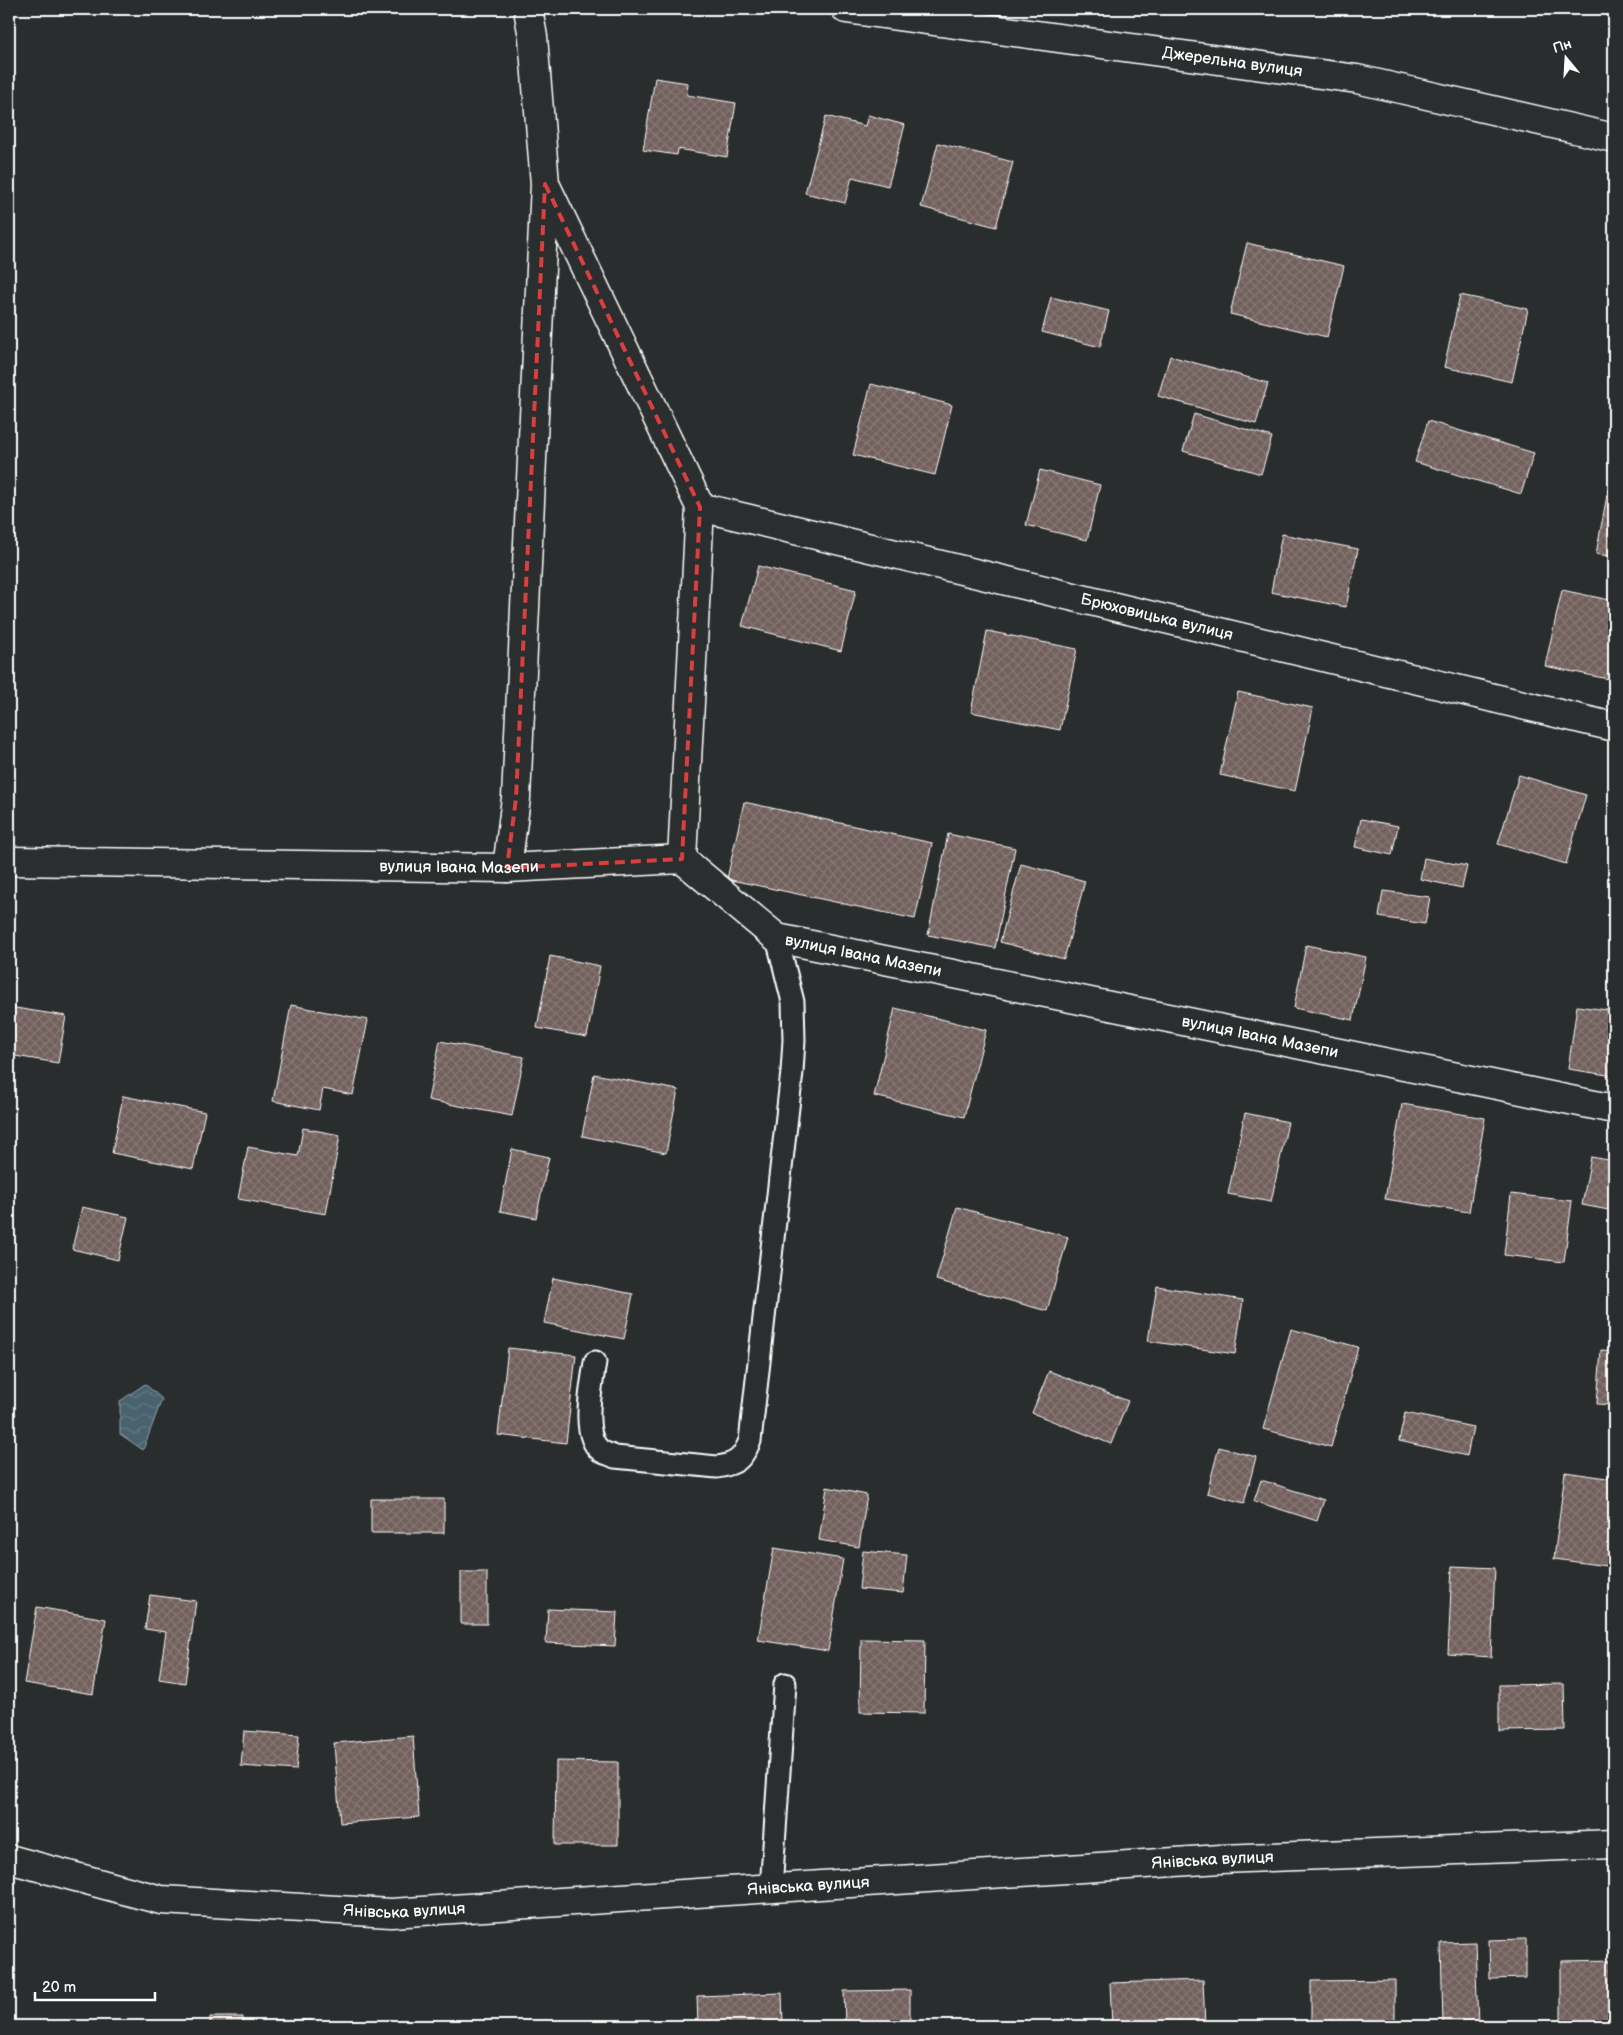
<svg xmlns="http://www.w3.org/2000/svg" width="1623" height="2035" font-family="'Balsamiq Sans',sans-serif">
<defs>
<pattern id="water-waves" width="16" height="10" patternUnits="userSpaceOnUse" patternTransform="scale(1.25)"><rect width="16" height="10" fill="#48626d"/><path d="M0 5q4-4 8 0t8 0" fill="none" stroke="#637a83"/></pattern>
<pattern id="building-cross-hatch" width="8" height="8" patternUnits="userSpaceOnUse" patternTransform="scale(1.25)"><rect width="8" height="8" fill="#72605c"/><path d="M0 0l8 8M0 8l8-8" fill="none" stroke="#877874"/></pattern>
</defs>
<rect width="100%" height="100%" fill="#2a2d2e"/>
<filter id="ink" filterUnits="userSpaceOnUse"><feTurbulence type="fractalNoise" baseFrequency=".02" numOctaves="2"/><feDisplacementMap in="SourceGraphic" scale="10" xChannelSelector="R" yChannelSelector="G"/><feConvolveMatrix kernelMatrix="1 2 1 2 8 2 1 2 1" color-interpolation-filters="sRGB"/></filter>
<g filter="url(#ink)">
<path fill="url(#water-waves)" stroke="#91a1a7" d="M 145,1384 L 162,1399 L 143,1450 L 120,1434 L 120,1401 Z"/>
<path fill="url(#building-cross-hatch)" stroke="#fff" d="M 655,78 L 688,83 L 687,95 L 736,103 L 727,157 L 678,149 L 677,155 L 643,150 Z
M 868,115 L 905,125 L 888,186 L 852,177 L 845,203 L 805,193 L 826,116 L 865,126 Z
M 938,143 L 1013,162 L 996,227 L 921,207 Z
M 1247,243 L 1344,266 L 1327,337 L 1230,314 Z
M 1460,295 L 1528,309 L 1512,382 L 1444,367 Z
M 1051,297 L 1109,311 L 1100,347 L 1042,332 Z
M 1170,356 L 1268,383 L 1256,424 L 1158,396 Z
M 871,384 L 952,405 L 935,475 L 853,455 Z
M 1194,414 L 1272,437 L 1261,474 L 1183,451 Z
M 1428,421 L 1534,453 L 1521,494 L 1415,462 Z
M 1040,470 L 1100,485 L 1087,540 L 1026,525 Z
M 1608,490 L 1614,491 L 1614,557 L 1596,554 Z
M 1282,534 L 1358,549 L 1346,607 L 1271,592 Z
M 758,566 L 856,590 L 841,651 L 742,626 Z
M 1562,590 L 1614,601 L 1614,653 L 1608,679 L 1545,666 Z
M 987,631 L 1077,649 L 1060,730 L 971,712 Z
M 1238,692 L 1313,708 L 1295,791 L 1220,775 Z
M 1519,775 L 1586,795 L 1566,864 L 1498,844 Z
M 744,802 L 932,843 L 915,919 L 727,879 Z
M 1361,819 L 1398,826 L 1392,855 L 1355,847 Z
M 948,834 L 1015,848 L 995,948 L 928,935 Z
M 1424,858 L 1467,866 L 1462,888 L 1420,879 Z
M 1021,864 L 1085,881 L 1064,959 L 1000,942 Z
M 1383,891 L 1430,897 L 1425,924 L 1379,917 Z
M 1306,945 L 1366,957 L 1353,1020 L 1294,1008 Z
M 550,956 L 600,966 L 587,1037 L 537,1028 Z
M 291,1005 L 368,1020 L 353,1095 L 323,1089 L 319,1110 L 273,1101 Z
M 1577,1006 L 1614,1011 L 1614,1076 L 1568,1069 Z
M 9,1007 L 66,1016 L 58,1063 L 9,1055 Z
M 895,1008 L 986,1030 L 964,1117 L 874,1096 Z
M 440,1041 L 524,1057 L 512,1116 L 428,1100 Z
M 594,1074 L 678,1090 L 666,1153 L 582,1136 Z
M 123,1096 L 205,1112 L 193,1169 L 112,1153 Z
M 1402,1104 L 1485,1118 L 1469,1212 L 1385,1199 Z
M 1245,1113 L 1288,1122 L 1271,1202 L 1228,1194 Z
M 303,1128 L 340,1135 L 326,1214 L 238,1199 L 248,1147 L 298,1156 Z
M 512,1149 L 549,1157 L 536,1218 L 500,1211 Z
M 1591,1157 L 1614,1161 L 1614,1211 L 1582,1205 Z
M 1511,1194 L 1572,1201 L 1564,1262 L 1504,1255 Z
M 82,1207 L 128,1217 L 118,1260 L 72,1249 Z
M 957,1207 L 1068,1237 L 1047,1311 L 936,1280 Z
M 553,1278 L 633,1294 L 624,1339 L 544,1323 Z
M 1157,1286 L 1243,1300 L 1235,1354 L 1148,1341 Z
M 1291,1329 L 1358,1347 L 1331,1447 L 1263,1429 Z
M 508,1348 L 576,1355 L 566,1443 L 498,1435 Z
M 1601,1350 L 1614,1351 L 1614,1405 L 1597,1404 Z
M 1049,1371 L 1128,1401 L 1111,1444 L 1032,1413 Z
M 1405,1413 L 1473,1427 L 1467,1456 L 1399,1441 Z
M 1219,1447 L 1256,1457 L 1244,1503 L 1207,1493 Z
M 1565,1472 L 1614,1479 L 1614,1567 L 1554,1559 Z
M 1261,1480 L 1324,1500 L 1317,1521 L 1254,1501 Z
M 827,1487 L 867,1495 L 859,1547 L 819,1540 Z
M 371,1499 L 444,1499 L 444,1533 L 371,1533 Z
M 774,1548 L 843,1559 L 828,1651 L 758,1640 Z
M 863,1551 L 907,1555 L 903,1593 L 859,1589 Z
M 1452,1566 L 1495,1568 L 1491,1657 L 1448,1654 Z
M 461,1572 L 487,1572 L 487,1624 L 461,1624 Z
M 150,1595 L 196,1601 L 185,1683 L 159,1679 L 166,1632 L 145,1629 Z
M 37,1607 L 106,1619 L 93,1694 L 24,1683 Z
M 548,1609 L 617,1612 L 615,1646 L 546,1643 Z
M 861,1639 L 925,1640 L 924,1713 L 860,1712 Z
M 1564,1684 L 1565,1730 L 1499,1731 L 1499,1685 Z
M 244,1731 L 299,1735 L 296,1770 L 241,1766 Z
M 413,1736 L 419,1817 L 340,1823 L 334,1743 Z
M 556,1761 L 618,1762 L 618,1845 L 555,1845 Z
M 1526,1939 L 1526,1978 L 1490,1979 L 1489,1940 Z
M 1475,1942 L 1478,2026 L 1443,2026 L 1441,1943 Z
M 1614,1960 L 1614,2026 L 1561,2026 L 1561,1961 Z
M 1203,1980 L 1205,2026 L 1112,2026 L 1110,1983 Z
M 1395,1980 L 1395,2026 L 1311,2026 L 1311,1981 Z
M 910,1990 L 910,2026 L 845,2026 L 844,1991 Z
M 782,1993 L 783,2026 L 698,2026 L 697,1996 Z
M 210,2017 L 243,2017 L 243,2026 L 210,2026 Z
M 275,2020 L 312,2020 L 312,2026 L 275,2026 Z
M 636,2023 L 636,2026 L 565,2026 L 565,2024 Z"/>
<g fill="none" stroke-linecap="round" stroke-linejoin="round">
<defs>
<path id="lane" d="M 595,1362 C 592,1385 580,1435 601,1451 C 604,1453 611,1455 615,1457 L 717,1467 C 737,1464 742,1459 750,1441 L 792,1072 L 794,1040 L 793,1002 L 777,938
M 771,1889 L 785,1684"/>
<g id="street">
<path id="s1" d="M 846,9 L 1357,79 L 1614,138"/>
<path d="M 547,188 L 700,507 L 682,859"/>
<path id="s2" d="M 700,507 L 1614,727"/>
<path id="s3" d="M 9,861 L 507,868 L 682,859 L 777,938 L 1614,1109"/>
<path d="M 507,868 L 516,798 L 545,184 L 533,37 L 528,9"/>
<path id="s4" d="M 9,1859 L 161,1900 L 391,1913 L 1221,1859 L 1614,1844"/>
</g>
</defs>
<use href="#lane" stroke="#fff" stroke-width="25"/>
<use href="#street" stroke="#fff" stroke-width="31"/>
<use href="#lane" stroke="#2a2d2e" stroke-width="21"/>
<use href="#street" stroke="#2a2d2e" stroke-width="28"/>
</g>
</g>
<path fill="none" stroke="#da3e3e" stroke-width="4" stroke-dasharray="10 6" stroke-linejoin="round" d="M 545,184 L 700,507 L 682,859 L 507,868 L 516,798 Z"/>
<g text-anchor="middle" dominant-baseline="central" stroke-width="5" stroke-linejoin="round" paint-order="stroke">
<g font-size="16" fill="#fff" stroke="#2a2d2e">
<text stroke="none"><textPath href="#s1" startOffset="390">Джерельна вулиця</textPath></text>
<text stroke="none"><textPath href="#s2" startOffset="470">Брюховицька вулиця</textPath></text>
<text stroke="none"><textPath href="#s3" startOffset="450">вулиця Івана Мазепи</textPath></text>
<text stroke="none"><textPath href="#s3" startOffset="885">вулиця Івана Мазепи</textPath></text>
<text stroke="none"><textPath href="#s3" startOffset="1290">вулиця Івана Мазепи</textPath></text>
<text stroke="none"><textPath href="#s4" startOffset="1211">Янівська вулиця</textPath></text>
<text stroke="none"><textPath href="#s4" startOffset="806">Янівська вулиця</textPath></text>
<text stroke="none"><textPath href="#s4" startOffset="401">Янівська вулиця</textPath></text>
</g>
</g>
<rect width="1623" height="2035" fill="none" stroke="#2a2d2e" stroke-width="30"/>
<rect x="15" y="15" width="1593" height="2005" fill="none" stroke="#fff" stroke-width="2" filter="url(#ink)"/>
<g transform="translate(1566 58) rotate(342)" stroke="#2a2d2e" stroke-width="4" paint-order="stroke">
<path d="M0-4L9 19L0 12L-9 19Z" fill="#ffffff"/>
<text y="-8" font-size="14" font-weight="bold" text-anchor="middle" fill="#ffffff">Пн</text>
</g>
<path d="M35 1992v8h120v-8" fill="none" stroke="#ffffff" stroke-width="2.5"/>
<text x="42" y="1992" font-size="15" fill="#ffffff" stroke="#2a2d2e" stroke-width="4" paint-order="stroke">20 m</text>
</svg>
